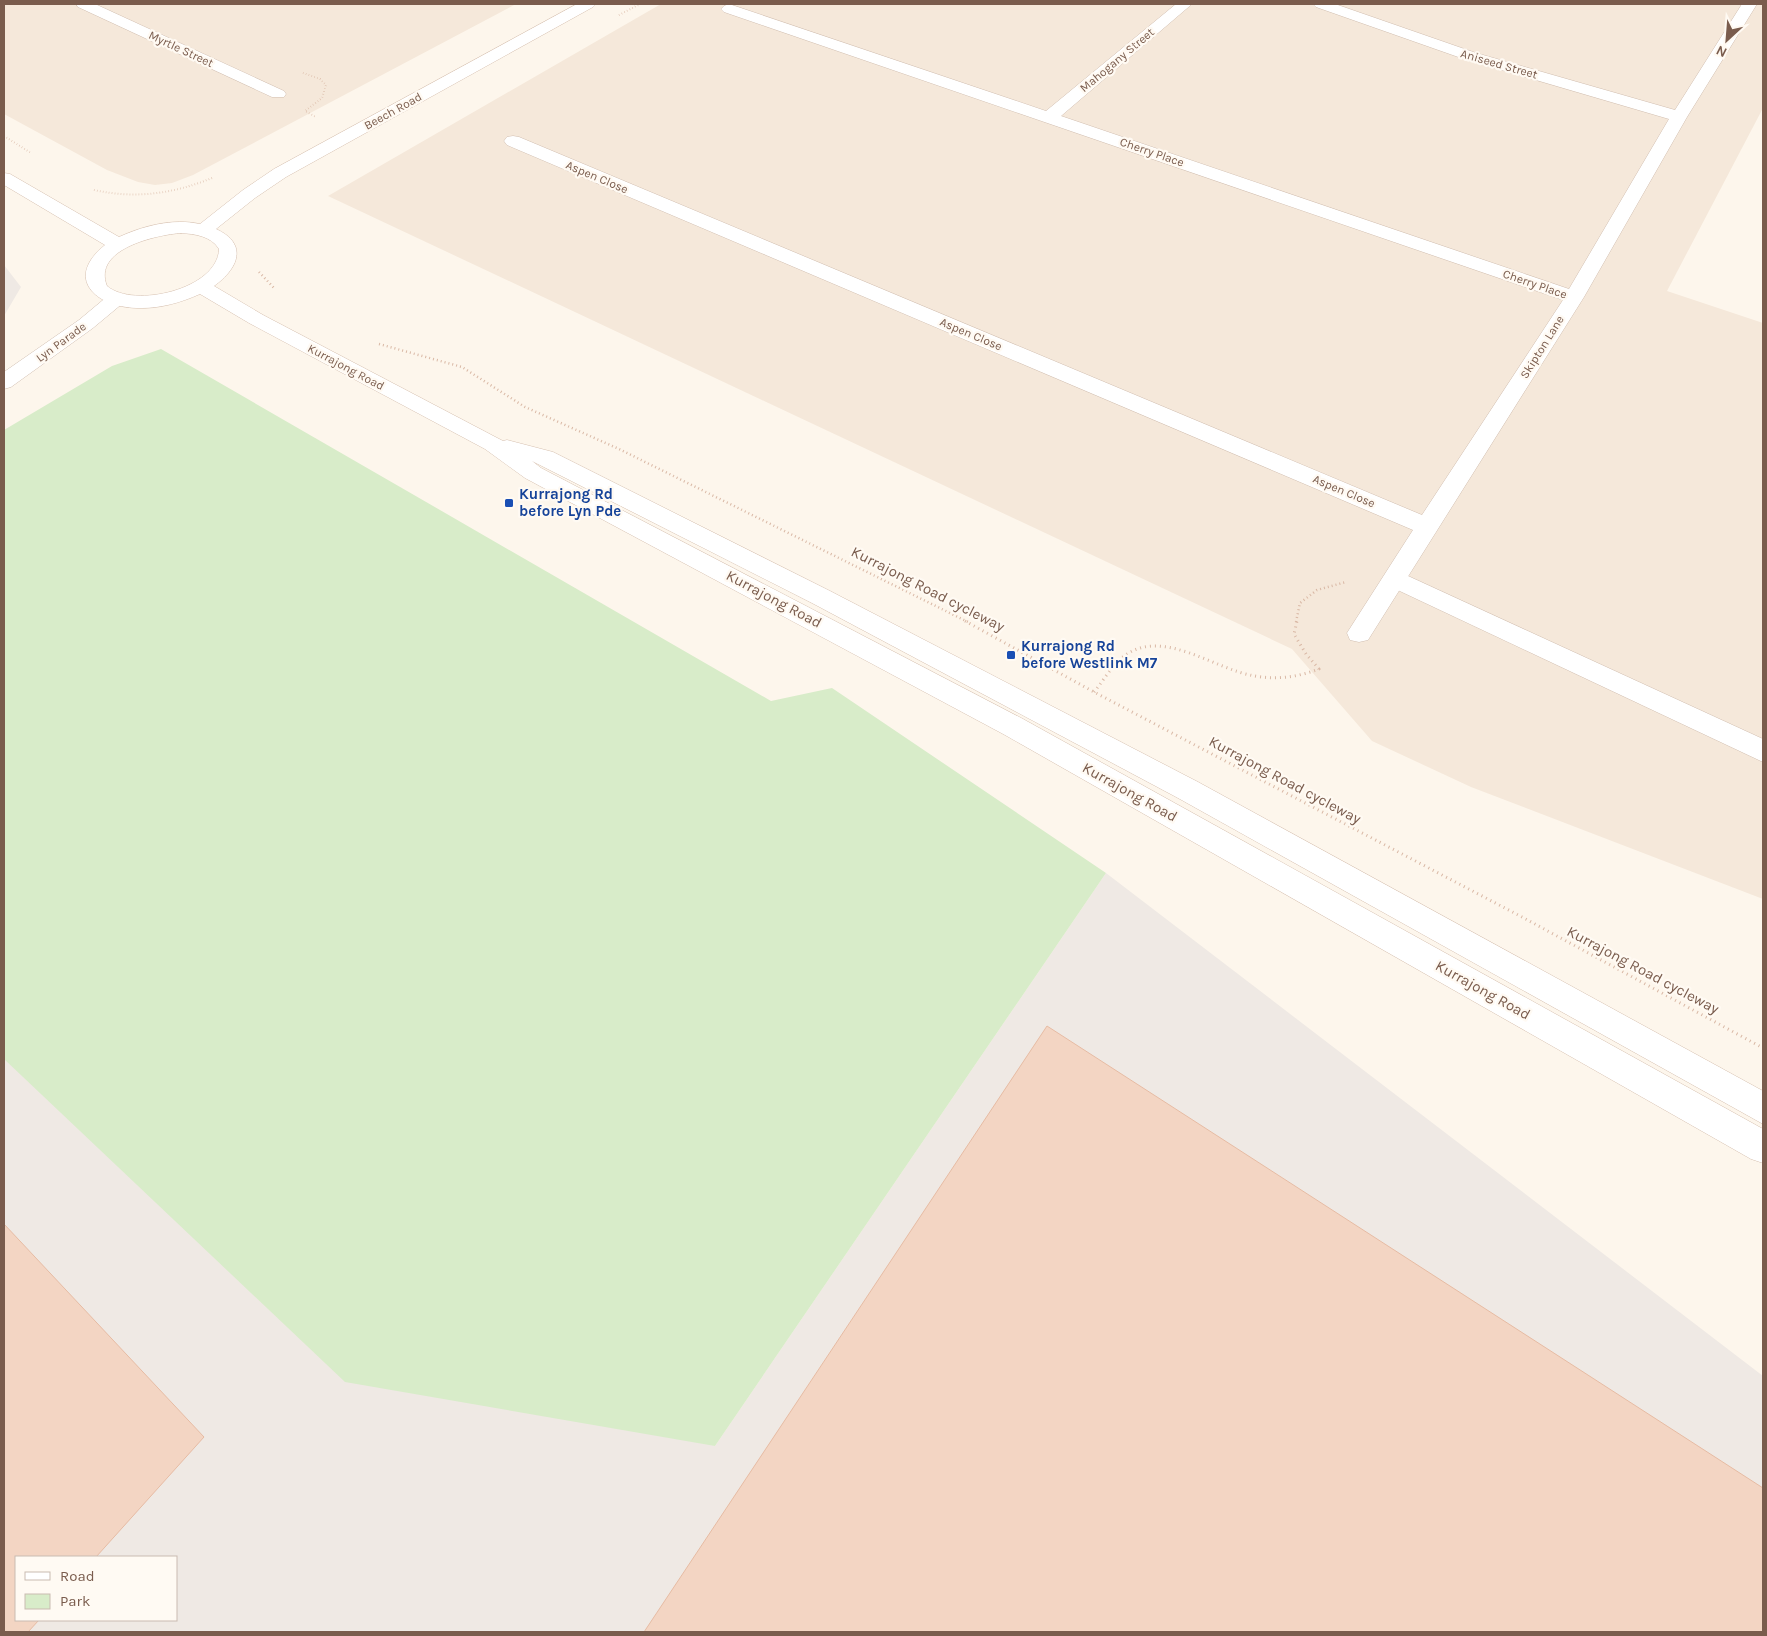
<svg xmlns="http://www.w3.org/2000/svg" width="1767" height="1636" font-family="Karla,sans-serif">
<rect width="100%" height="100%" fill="#fdf6ec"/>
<path fill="#f5e8da" d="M 4,4 L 516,4 L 193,175 L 172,183 L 155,185 L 138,182 L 107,170 L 4,114 Z
M 661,4 L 1763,4 L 1763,108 L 1667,291 L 1763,323 L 1763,899 L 1471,787 L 1372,741 L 1292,649 L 328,196 Z"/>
<path fill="#efe9e4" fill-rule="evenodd" d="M 4,265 L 21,287 L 4,316 Z
M 1106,873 L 1763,1376 L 1763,1632 L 4,1632 L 4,1040 L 715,1446 ZM 16,1557 L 176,1557 L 176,1620 L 16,1620 Z"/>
<path fill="#d8ecc9" d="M 161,349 L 771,701 L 832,688 L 1106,873 L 715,1446 L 345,1382 L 4,1059 L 4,430 L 112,366 Z"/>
<path fill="#f3d5c3" stroke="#e6bba3" d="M 1047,1026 L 1763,1488 L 1763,1632 L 644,1632 Z
M 4,1224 L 204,1437 L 96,1557 L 16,1557 L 16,1620 L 39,1620 L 28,1632 L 4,1632 Z"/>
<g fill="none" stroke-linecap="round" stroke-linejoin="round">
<defs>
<path id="service" d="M 1395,570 L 1763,739 L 1763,762 L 1387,585 L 1383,579 L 1387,573 Z"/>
<path id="minor" d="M 76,4 L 95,4 L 284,91 L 286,94 L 284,97 L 272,97 L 78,7 Z
M 729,4 L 1046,111 L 1176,4 L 1192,4 L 1061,116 L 1569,289 L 1669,119 L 1464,59 L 1316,7 L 1313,4 L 1335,4 L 1476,53 L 1675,110 L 1742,4 L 1757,4 L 1687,117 L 1584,297 L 1368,640 L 1359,642 L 1350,640 L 1347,633 L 1413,530 L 507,145 L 504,141 L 507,137 L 513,136 L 519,137 L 1422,515 L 1563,300 L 724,12 L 721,9 L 724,6 Z"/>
<path id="tertiary" d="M 116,293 L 123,295 L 126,299 L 123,303 L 93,328 L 11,387 L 4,389 L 4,372 L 79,320 L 109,295 Z"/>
<path id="secondary" d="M 577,4 L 596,4 L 593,7 L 286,177 L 255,198 L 216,229 C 249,244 238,269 214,286 L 263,315 L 503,441 L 507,440 L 553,452 L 830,591 L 1198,782 L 1763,1091 L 1763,1124 L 1178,798 L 812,603 L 532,461 L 541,468 L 1023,719 L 1763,1129 L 1763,1163 L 1751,1159 L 1005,735 L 525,478 L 485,449 L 249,323 L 200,294 C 180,303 158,309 137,308 C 95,307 64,278 105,245 L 4,185 L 4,173 L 10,174 L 119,237 C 143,226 173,218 200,224 L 243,190 L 274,169 ZM 181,233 C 195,234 211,236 219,249 C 218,289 134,309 107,286 C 92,249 156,235 181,233 Z"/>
</defs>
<use href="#service" stroke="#d1beb0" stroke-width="1"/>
<use href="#minor" stroke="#d1beb0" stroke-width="1"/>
<use href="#tertiary" stroke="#d1beb0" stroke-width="1"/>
<use href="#secondary" stroke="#d6c0b0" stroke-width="1"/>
<path stroke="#d9b8a5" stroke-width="2" stroke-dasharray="0.5 2.5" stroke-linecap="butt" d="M 619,15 L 640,4
M 303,73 L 320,79 L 326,85 L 322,98 L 305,111 L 316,117
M 4,136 L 31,153
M 94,190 C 135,199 173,194 212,178"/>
<path stroke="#d9b8a5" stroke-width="2.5" stroke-dasharray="1 3" stroke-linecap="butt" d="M 259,272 L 275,289
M 379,344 L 462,367 L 525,407 L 619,449 L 968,622
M 1296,622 L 1300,603 L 1317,590 L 1346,582"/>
<path stroke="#d9b8a5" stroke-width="3" stroke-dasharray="1 4" stroke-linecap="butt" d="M 965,621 L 1094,692 L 1522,917 L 1763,1048
M 1094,692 C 1104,680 1113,663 1127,654 C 1165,629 1216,670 1255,676 C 1277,680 1298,677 1319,669 L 1306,654 L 1294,634 L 1297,621"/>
<use href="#service" fill="#fff" fill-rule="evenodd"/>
<use href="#minor" fill="#fff" fill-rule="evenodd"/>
<use href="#tertiary" fill="#fff" fill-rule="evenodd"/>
<use href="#secondary" fill="#fff" fill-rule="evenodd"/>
</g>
<g fill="#1a4fb4" stroke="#fffaf3" stroke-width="2">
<rect x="504" y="498" width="10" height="10" rx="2.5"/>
<rect x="1006" y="650" width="10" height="10" rx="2.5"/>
</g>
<g text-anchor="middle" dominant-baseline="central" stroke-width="4.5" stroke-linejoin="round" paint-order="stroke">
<g font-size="12" fill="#7a5c4d" stroke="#fffaf3">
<text transform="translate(181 49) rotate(25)">Myrtle Street</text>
<text transform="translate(1117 60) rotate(-40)">Mahogany Street</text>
<text transform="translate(1499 64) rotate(16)">Aniseed Street</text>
<text transform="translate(393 111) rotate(-29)">Beech Road</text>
<text transform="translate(1152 152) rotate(19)">Cherry Place</text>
<text transform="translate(597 177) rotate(23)">Aspen Close</text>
<text transform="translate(1535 284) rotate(19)">Cherry Place</text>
<text transform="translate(971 334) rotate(23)">Aspen Close</text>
<text transform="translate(61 342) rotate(-36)">Lyn Parade</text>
<text transform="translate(1542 347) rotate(-58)">Skipton Lane</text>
<text transform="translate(346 367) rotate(28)">Kurrajong Road</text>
<text transform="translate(1344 491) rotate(23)">Aspen Close</text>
</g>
<g font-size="15" font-weight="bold" fill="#164399" stroke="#fffaf3" text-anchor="start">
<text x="519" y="494">Kurrajong Rd<tspan x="519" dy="17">before Lyn Pde</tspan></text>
<text x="1021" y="646">Kurrajong Rd<tspan x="1021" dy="17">before Westlink M7</tspan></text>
</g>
<g font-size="15" fill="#7a5c4d" stroke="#fffaf3">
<text transform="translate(928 589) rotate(27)">Kurrajong Road cycleway</text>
<text transform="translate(774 599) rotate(28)">Kurrajong Road</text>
<text transform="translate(1285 780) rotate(28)">Kurrajong Road cycleway</text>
<text transform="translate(1130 792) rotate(29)">Kurrajong Road</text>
<text transform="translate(1643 970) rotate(28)">Kurrajong Road cycleway</text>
<text transform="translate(1483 990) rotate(29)">Kurrajong Road</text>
</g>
</g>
<rect width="1767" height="1636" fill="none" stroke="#7a5c4d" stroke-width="10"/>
<rect x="15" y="1556" width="162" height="65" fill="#fffaf3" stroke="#cabbb1"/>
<rect x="25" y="1572" width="25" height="8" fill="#ffffff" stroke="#cabbb1"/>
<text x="60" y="1581" font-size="15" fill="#7a5c4d">Road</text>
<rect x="25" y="1594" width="25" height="15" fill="#d8ecc9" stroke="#cabbb1"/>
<text x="60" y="1606" font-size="15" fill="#7a5c4d">Park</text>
<g transform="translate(1727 40) rotate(206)" stroke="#fffaf3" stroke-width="4" paint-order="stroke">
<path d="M0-4L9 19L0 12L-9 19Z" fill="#7a5c4d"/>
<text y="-8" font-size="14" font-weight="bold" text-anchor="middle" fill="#7a5c4d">N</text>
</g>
</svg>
